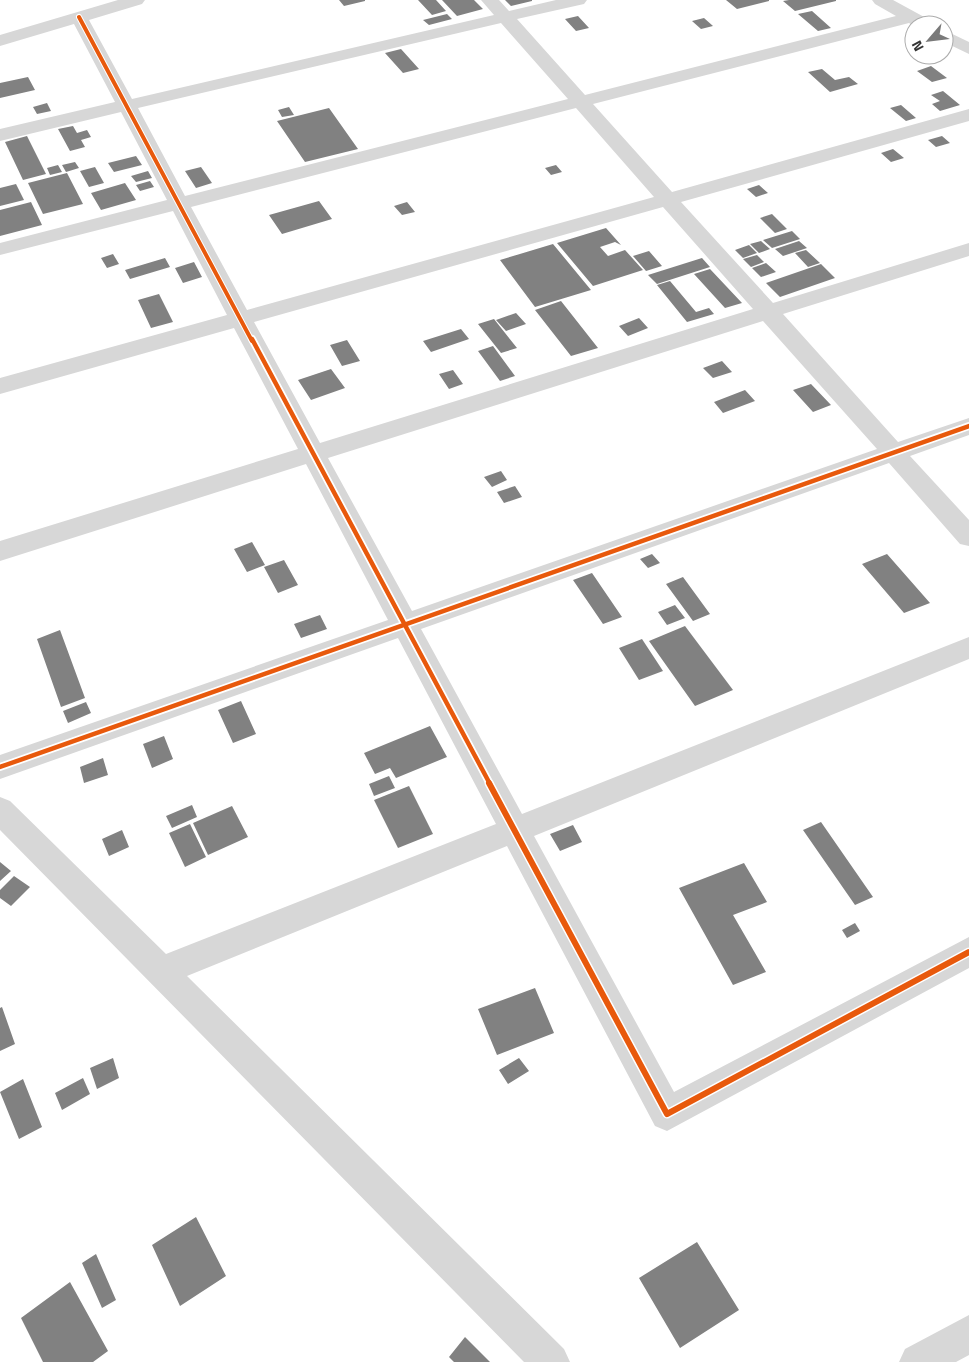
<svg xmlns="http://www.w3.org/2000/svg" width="969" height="1362" font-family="'Titillium Web',sans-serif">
<rect width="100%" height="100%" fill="#fff"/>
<path fill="#818181" d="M 339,0 L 365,0 L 365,1 L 344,6 Z
M 418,0 L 436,0 L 446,11 L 432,15 Z
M 442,0 L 474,0 L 483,9 L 457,16 Z
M 505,0 L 532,0 L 532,1 L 511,6 Z
M 726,0 L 769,0 L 769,1 L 737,9 Z
M 789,0 L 836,0 L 836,1 L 795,11 L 783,1 Z
M 812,11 L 831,28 L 818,31 L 798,14 Z
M 447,14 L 452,19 L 429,25 L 423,20 Z
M 578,16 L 589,28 L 576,31 L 565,19 Z
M 704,18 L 713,26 L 701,29 L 692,21 Z
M 401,49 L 419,69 L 403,73 L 385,53 Z
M 931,66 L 947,78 L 932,82 L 917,71 Z
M 822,69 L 835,80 L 849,77 L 858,84 L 830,92 L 808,72 Z
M 28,77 L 35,90 L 0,98 L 0,83 Z
M 943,91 L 960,105 L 940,111 L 932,104 L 940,101 L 931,95 Z
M 47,103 L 51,111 L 37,114 L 33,107 Z
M 901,105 L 916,118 L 906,121 L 890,108 Z
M 289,107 L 294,115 L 282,117 L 278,110 Z
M 329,108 L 358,149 L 305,162 L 277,121 Z
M 73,126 L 77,133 L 87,130 L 91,137 L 81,140 L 85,147 L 70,151 L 58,129 Z
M 27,136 L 46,174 L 23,180 L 5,142 Z
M 942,136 L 950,143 L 936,147 L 928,140 Z
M 893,149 L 904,158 L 891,162 L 881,153 Z
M 136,156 L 142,165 L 114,172 L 108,163 Z
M 75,162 L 79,168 L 66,172 L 62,165 Z
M 58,165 L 62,172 L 50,175 L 47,168 Z
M 556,165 L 562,172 L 551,175 L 545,168 Z
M 95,167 L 104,183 L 89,187 L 80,171 Z
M 201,167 L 212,183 L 196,188 L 185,171 Z
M 148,171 L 152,178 L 136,182 L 131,176 Z
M 67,173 L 83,204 L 43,214 L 28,183 Z
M 150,181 L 154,187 L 140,191 L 136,185 Z
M 125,183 L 136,200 L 101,210 L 91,193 Z
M 16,184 L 24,200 L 0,206 L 0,188 Z
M 759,185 L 768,193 L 756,197 L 747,189 Z
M 319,201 L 332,219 L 282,234 L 269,215 Z
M 31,202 L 42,225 L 0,236 L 0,210 Z
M 407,202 L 415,212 L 402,215 L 394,206 Z
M 772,214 L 787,229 L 775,233 L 760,218 Z
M 606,228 L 621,245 L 615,242 L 600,247 L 608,256 L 625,250 L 643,270 L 593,286 L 557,243 Z
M 792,231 L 800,239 L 772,248 L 763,240 Z
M 761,241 L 770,249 L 759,253 L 750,244 Z
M 799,241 L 807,248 L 783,256 L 775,249 Z
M 553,244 L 591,290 L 535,307 L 500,260 Z
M 749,245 L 757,253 L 743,258 L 735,250 Z
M 806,250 L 820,263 L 808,267 L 795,253 Z
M 649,251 L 662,266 L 646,271 L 633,256 Z
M 113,254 L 119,264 L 107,268 L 101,258 Z
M 757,255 L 764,262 L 751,267 L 743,259 Z
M 165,258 L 170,267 L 130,279 L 125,270 Z
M 702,258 L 710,267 L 657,284 L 648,275 Z
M 194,262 L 202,277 L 183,283 L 175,268 Z
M 766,263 L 776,272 L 761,277 L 752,268 Z
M 821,264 L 835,278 L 780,297 L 766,283 Z
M 710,269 L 742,303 L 725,308 L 694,274 Z
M 670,281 L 696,312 L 709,308 L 714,314 L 687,322 L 657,285 Z
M 159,294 L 173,322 L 151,328 L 138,300 Z
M 561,301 L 598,348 L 571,356 L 535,310 Z
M 516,313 L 526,324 L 506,331 L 496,320 Z
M 639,318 L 648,328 L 628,336 L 619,326 Z
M 494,319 L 517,348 L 501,353 L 478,324 Z
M 461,329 L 469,339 L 431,352 L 423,341 Z
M 347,340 L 360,361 L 342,366 L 330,345 Z
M 493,346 L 515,376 L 500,381 L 478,351 Z
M 722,361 L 732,372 L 713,378 L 703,368 Z
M 331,369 L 345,388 L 311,400 L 298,380 Z
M 453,370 L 463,384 L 449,389 L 439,374 Z
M 811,384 L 831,405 L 813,412 L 793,390 Z
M 745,390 L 755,401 L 723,413 L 714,402 Z
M 501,471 L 507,480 L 492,487 L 484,477 Z
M 515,486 L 522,497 L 504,503 L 497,492 Z
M 252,542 L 265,565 L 247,572 L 234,549 Z
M 652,554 L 660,563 L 648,568 L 640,559 Z
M 887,554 L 930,603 L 904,613 L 862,564 Z
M 284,560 L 298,585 L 278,593 L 264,567 Z
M 592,573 L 622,617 L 603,624 L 573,580 Z
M 683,577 L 710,614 L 693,621 L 666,584 Z
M 675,605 L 685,618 L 667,625 L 658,612 Z
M 320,615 L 327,629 L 301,638 L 294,624 Z
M 685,626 L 733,690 L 695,706 L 649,641 Z
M 60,630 L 85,698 L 61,707 L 37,639 Z
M 642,639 L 663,671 L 639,680 L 619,648 Z
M 241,701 L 256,734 L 233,743 L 218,710 Z
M 86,702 L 91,713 L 68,723 L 63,711 Z
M 430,726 L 447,757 L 396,778 L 390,768 L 375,774 L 364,753 Z
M 164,736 L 173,759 L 152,768 L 143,744 Z
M 103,758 L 108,775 L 84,783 L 80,767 Z
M 389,776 L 395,788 L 374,796 L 369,784 Z
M 409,786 L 433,834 L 398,848 L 374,800 Z
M 192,805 L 197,817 L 172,828 L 166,816 Z
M 232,806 L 248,837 L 208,855 L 193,823 Z
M 821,822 L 873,897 L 855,905 L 803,830 Z
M 190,824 L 206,857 L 185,867 L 169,833 Z
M 573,825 L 582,842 L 560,851 L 550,834 Z
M 122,830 L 129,847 L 109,856 L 102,839 Z
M 0,862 L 11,871 L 0,881 Z
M 744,863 L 767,902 L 733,915 L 766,972 L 733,985 L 679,888 Z
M 14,876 L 30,887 L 11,906 L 0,898 L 0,890 Z
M 855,923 L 860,931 L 847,938 L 842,930 Z
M 535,988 L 554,1033 L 497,1055 L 478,1009 Z
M 2,1007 L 15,1044 L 0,1051 L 0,1008 Z
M 113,1058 L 119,1078 L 97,1089 L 90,1068 Z
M 519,1058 L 529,1071 L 508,1084 L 499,1070 Z
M 83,1078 L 90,1094 L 62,1110 L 55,1093 Z
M 23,1079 L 42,1127 L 19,1139 L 0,1092 Z
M 196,1217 L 226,1276 L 180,1306 L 152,1245 Z
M 697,1242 L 739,1310 L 680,1348 L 639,1278 Z
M 96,1254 L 116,1300 L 102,1308 L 82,1263 Z
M 70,1282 L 108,1351 L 93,1362 L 43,1362 L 21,1318 Z
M 465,1337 L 490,1362 L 454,1362 L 449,1357 Z"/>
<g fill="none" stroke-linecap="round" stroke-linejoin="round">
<path fill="#d7d7d7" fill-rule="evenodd" d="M 118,0 L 145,0 L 142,4 L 89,20 L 132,99 L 494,15 L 481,0 L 499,0 L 509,11 L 556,0 L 587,0 L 584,4 L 517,19 L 585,95 L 896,16 L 875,4 L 872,0 L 893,0 L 926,18 L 929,22 L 927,25 L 914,26 L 909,23 L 593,104 L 672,192 L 969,109 L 969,121 L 681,202 L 773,303 L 969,243 L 969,256 L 783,314 L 898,442 L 969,418 L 969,435 L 910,456 L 969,520 L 969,546 L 960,544 L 889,463 L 421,629 L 522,814 L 969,637 L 969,659 L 534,836 L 674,1092 L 969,937 L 969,968 L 667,1131 L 655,1126 L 507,846 L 187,976 L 564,1349 L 570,1362 L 524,1362 L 0,830 L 0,797 L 10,801 L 166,954 L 496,824 L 398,638 L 0,779 L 0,755 L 388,620 L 306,464 L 0,561 L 0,541 L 298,449 L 234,328 L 0,394 L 0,378 L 227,315 L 173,211 L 0,255 L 0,243 L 167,200 L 121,112 L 0,141 L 0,129 L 115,102 L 74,24 L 0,46 L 0,35 ZM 501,23 L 568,99 L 185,196 L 138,108 ZM 576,108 L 654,197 L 247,310 L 191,207 ZM 663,207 L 753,309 L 320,443 L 254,322 ZM 763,321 L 877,449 L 412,611 L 328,458 Z
M 944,30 L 969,42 L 969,54 L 944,42 Z
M 969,1315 L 969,1355 L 956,1362 L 899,1362 L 905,1349 Z"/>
<defs>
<path id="cycleway-far2" d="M 79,17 L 252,341"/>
<path id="cycleway-far1" d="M 252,339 L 490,784
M 0,767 L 969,426"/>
<path id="cycleway" d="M 489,783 L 667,1114 L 969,952"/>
</defs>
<use href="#cycleway-far2" stroke="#fff" stroke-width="6"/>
<use href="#cycleway-far1" stroke="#fff" stroke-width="8"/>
<use href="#cycleway" stroke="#fff" stroke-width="9"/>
<use href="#cycleway-far2" stroke="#e8590c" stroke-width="4"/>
<use href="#cycleway-far1" stroke="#e8590c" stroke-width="4.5"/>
<use href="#cycleway" stroke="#e8590c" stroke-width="6"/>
</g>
<g transform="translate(929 40) rotate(242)"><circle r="24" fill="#ffffff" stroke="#adadad"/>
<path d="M0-4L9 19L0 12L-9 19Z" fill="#7a7a7a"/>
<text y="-8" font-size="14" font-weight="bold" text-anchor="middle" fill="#333333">N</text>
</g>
</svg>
